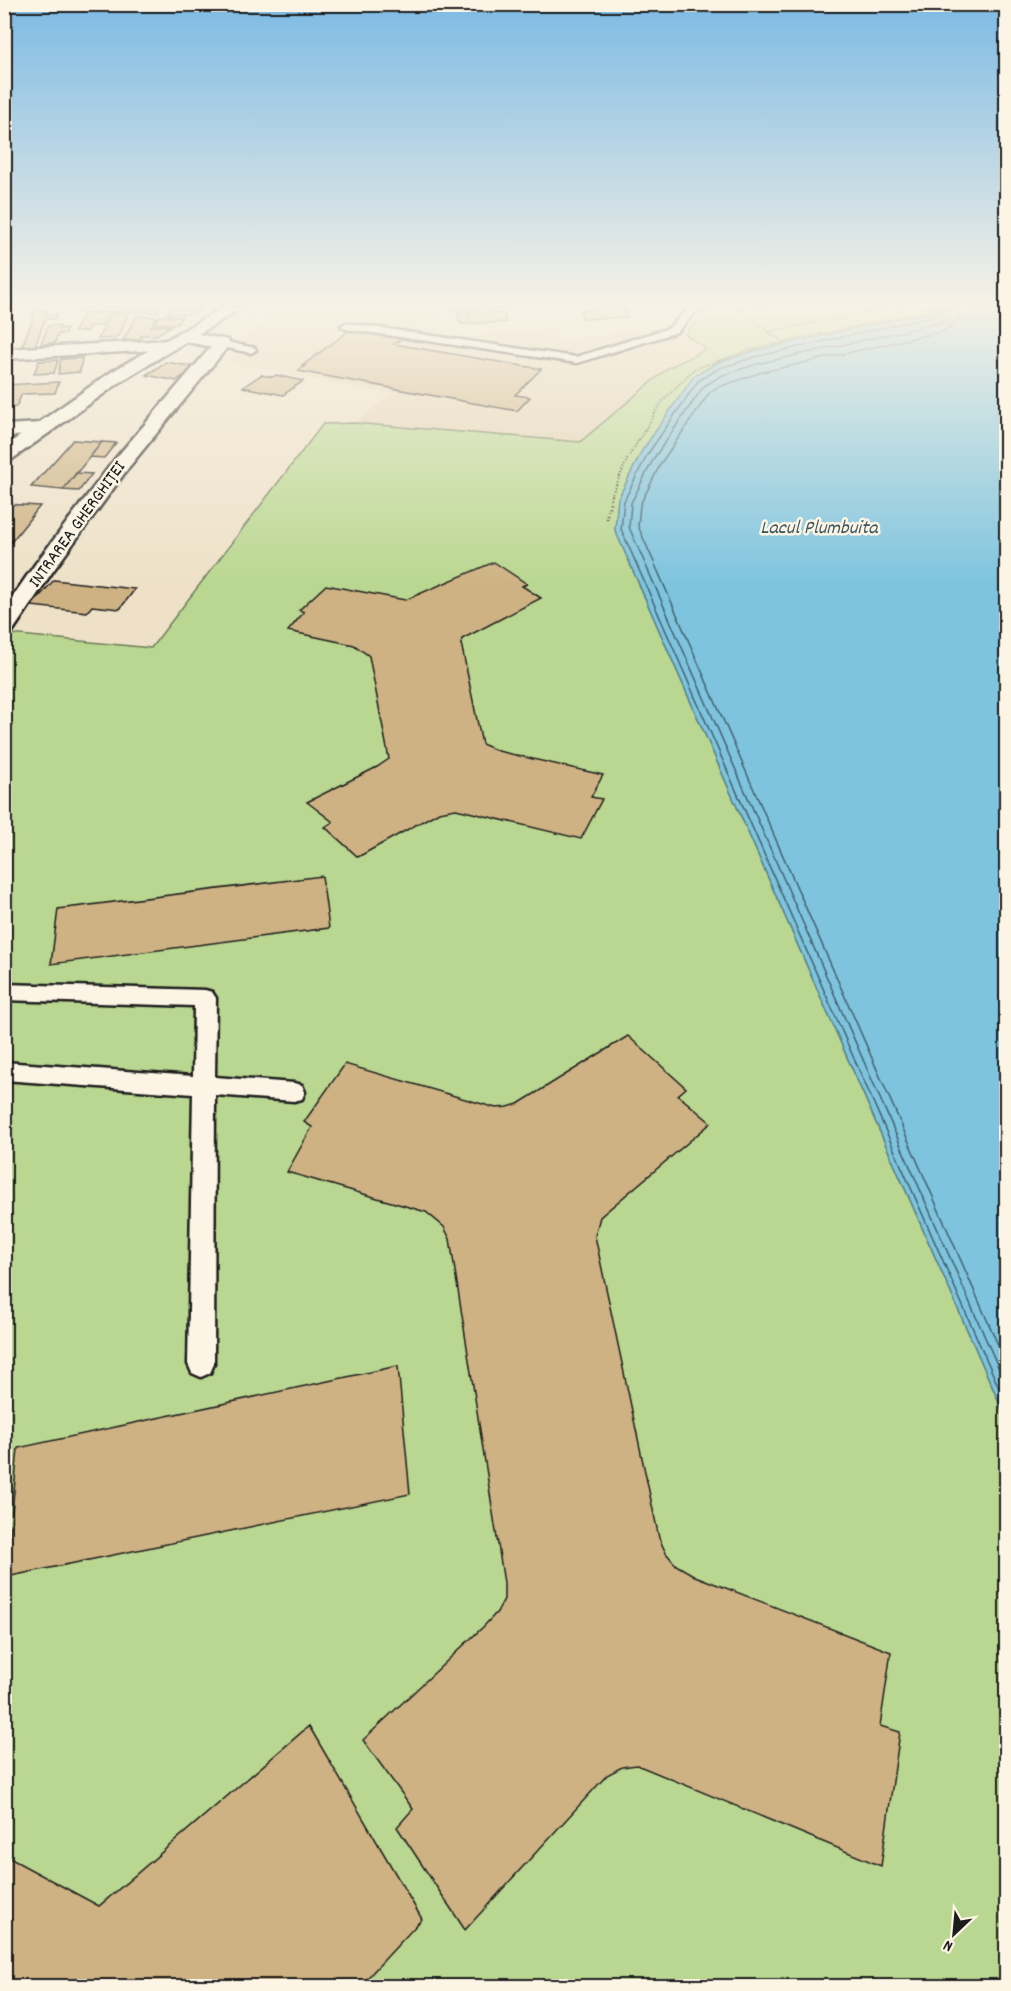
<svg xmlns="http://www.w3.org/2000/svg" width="1011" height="1991" font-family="Dekko,sans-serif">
<rect width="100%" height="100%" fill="#eee1c8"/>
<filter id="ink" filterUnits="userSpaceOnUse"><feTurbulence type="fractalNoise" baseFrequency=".0167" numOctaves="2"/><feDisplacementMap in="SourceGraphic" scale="12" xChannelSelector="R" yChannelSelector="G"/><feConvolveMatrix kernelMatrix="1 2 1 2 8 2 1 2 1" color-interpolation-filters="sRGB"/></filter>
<g filter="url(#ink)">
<path fill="#e4d3b3" d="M 335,307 L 439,307 L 447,338 L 554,329 L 562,339 L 653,329 L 706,349 L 678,361 L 668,368 L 580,442 L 354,423 L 391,394 L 227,362 L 254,343 L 240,340 L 285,309 Z"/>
<path fill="#b9d790" stroke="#6a7a56" stroke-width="1.5" d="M 709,307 L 950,307 L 754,351 L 718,362 L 694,376 L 642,451 L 618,499 L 615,530 L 1006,1418 L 1006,1986 L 5,1986 L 4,639 L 10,634 L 151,648 L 323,424 L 354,423 L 580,442 L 668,368 L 706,349 L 685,334 Z"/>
<path fill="#7ec4df" stroke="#578191" stroke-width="1.5" d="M 950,307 L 1006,307 L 1006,1418 L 615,530 L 618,499 L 642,451 L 694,376 L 718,363 L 754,351 Z"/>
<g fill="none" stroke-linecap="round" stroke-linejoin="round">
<path stroke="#435f6a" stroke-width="1.5" d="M 944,307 L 943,312 L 938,315 L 755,357 L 720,368 L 698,381 L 647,455 L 624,501 L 621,529 L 1006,1404
M 951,307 L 949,317 L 940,323 L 757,364 L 723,375 L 704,386 L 654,458 L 631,503 L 629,527 L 1006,1385
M 960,307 L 957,320 L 945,331 L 759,373 L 716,388 L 710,392 L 661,463 L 640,505 L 638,526 L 1006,1363"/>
</g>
<path fill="#ceb283" stroke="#1c1c1c" stroke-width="1.5" d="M 81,307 L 160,307 L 157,312 L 77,312 Z
M 450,307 L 508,307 L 509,309 L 489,310 L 490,314 L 504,313 L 506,322 L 460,324 L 458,315 L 470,315 L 469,311 L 451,312 Z
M 590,307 L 624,308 L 628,317 L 583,319 L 579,310 L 591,310 Z
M 171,309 L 201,309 L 193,314 L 167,314 Z
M 36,311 L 49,311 L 47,315 L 57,315 L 55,319 L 45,319 L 35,346 L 22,346 Z
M 108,313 L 102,326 L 90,326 L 88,331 L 74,332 L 83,314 Z
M 111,314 L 128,314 L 121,332 L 115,338 L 98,339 Z
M 137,316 L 157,317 L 151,326 L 171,326 L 156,335 L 142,335 L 139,340 L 123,340 Z
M 159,316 L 182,317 L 177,324 L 155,324 Z
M 60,325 L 59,329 L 67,328 L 65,334 L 58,334 L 55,343 L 41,344 L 48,326 Z
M 350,330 L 401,339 L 394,344 L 541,369 L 515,395 L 530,397 L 517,411 L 298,371 L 305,366 L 302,366 Z
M 82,358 L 80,372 L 58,374 L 61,359 Z
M 58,360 L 54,373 L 34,374 L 39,361 Z
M 166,362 L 196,367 L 176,381 L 146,375 Z
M 261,375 L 273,377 L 276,375 L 303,381 L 283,395 L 243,387 Z
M 59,382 L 55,393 L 22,394 L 16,407 L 4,408 L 5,385 Z
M 73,440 L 102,442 L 63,490 L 31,487 Z
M 102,442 L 116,443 L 104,458 L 90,457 Z
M 76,473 L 92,474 L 79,491 L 63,490 Z
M 4,504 L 40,506 L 8,546 L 4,546 Z
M 494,562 L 527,584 L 522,586 L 541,598 L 462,639 L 461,643 L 482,744 L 498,751 L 603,775 L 591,797 L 602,799 L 581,839 L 456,809 L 439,812 L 358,857 L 325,827 L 333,822 L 307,802 L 377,767 L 389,759 L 369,656 L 354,645 L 288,631 L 304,612 L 299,610 L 326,585 L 405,600 Z
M 54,580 L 135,589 L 120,609 L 92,606 L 87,612 L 31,606 Z
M 322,876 L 329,928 L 51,964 L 58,909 Z
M 628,1036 L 686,1088 L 678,1095 L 711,1123 L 600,1217 L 595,1236 L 659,1538 L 666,1553 L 676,1565 L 695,1576 L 891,1652 L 880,1726 L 900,1732 L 881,1866 L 637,1765 L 622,1767 L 607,1775 L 465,1930 L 397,1827 L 413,1809 L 363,1740 L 484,1626 L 497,1612 L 504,1599 L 504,1583 L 450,1239 L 444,1227 L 426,1212 L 287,1172 L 312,1127 L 304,1122 L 345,1064 L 496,1108 L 508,1107 L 518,1104 Z
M 398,1366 L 410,1494 L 6,1577 L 18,1448 Z
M 309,1726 L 422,1919 L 360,1986 L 4,1986 L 4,1855 L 99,1906 Z"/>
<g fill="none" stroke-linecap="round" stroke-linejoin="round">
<defs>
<path id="service" d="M 690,307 L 700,307 L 677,332 L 577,363 L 346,329 L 341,326 L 346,323 L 576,357 L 669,328 Z
M 222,341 L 255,348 L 256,350 L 251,353 L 218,346 L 218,342 Z
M 4,984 L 205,990 L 212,992 L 216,998 L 215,1077 L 294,1083 L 302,1085 L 305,1092 L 302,1099 L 294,1101 L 215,1095 L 214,1364 L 210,1373 L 201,1377 L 192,1373 L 188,1364 L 193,1094 L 4,1080 L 4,1062 L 193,1076 L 194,1006 L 4,1000 Z"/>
<path id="minor" d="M 184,331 L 228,340 L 230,344 L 129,467 L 53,571 L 12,632 L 4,634 L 4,609 L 36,563 L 115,459 L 211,347 L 178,340 L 176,336 L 178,332 Z
M 42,423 L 49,425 L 51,429 L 49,433 L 4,437 L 4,425 Z"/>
<path id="tertiary" d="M 169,340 L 177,345 L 175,349 L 4,359 L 4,349 Z"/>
<path id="secondary" d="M 224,307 L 243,307 L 123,380 L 11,460 L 4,462 L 4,447 L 111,372 Z"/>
</defs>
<use href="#service" stroke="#1c1c1c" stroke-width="5"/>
<use href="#minor" stroke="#1c1c1c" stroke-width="5"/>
<use href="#tertiary" stroke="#1c1c1c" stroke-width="5"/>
<use href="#secondary" stroke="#1c1c1c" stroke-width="5"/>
<path stroke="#1c1c1c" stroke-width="2" stroke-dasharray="1 2" stroke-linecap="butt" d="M 735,307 L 784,343
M 768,332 L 887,309
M 611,496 L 629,456 L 662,402 L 694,369 L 753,349 L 946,307"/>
<path stroke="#1c1c1c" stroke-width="3" stroke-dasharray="1 3" stroke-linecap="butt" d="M 606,519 L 612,494"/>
<use href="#service" fill="#fcf5e5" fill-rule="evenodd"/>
<use href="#minor" fill="#fcf5e5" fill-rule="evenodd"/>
<use href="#tertiary" fill="#fcf5e5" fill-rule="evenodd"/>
<use href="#secondary" fill="#fcf5e5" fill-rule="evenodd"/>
</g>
</g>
<linearGradient id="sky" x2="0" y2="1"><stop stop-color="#7dbae4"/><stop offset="0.52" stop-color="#f7f2e6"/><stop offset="1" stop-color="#f7f2e6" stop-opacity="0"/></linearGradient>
<rect width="1011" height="585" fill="url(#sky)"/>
<g text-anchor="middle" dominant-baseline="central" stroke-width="5" stroke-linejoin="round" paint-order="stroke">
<g font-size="18" fill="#1c1c1c" stroke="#fcf5e5">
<text transform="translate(78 525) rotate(-54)">INTRAREA GHERGHIȚEI</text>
</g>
<g font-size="20" font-style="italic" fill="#3e5760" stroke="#fcf5e5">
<text x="819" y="529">Lacul Plumbuita</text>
</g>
</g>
<rect width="1011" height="1991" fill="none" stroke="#fcf5e5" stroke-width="24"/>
<rect x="12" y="12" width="987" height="1967" fill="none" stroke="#1c1c1c" stroke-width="2" filter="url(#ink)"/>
<g transform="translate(954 1934) rotate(206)" stroke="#fcf5e5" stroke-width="4.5" paint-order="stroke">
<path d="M0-4.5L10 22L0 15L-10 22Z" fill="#1c1c1c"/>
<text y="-9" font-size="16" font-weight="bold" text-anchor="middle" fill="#1c1c1c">N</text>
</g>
</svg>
